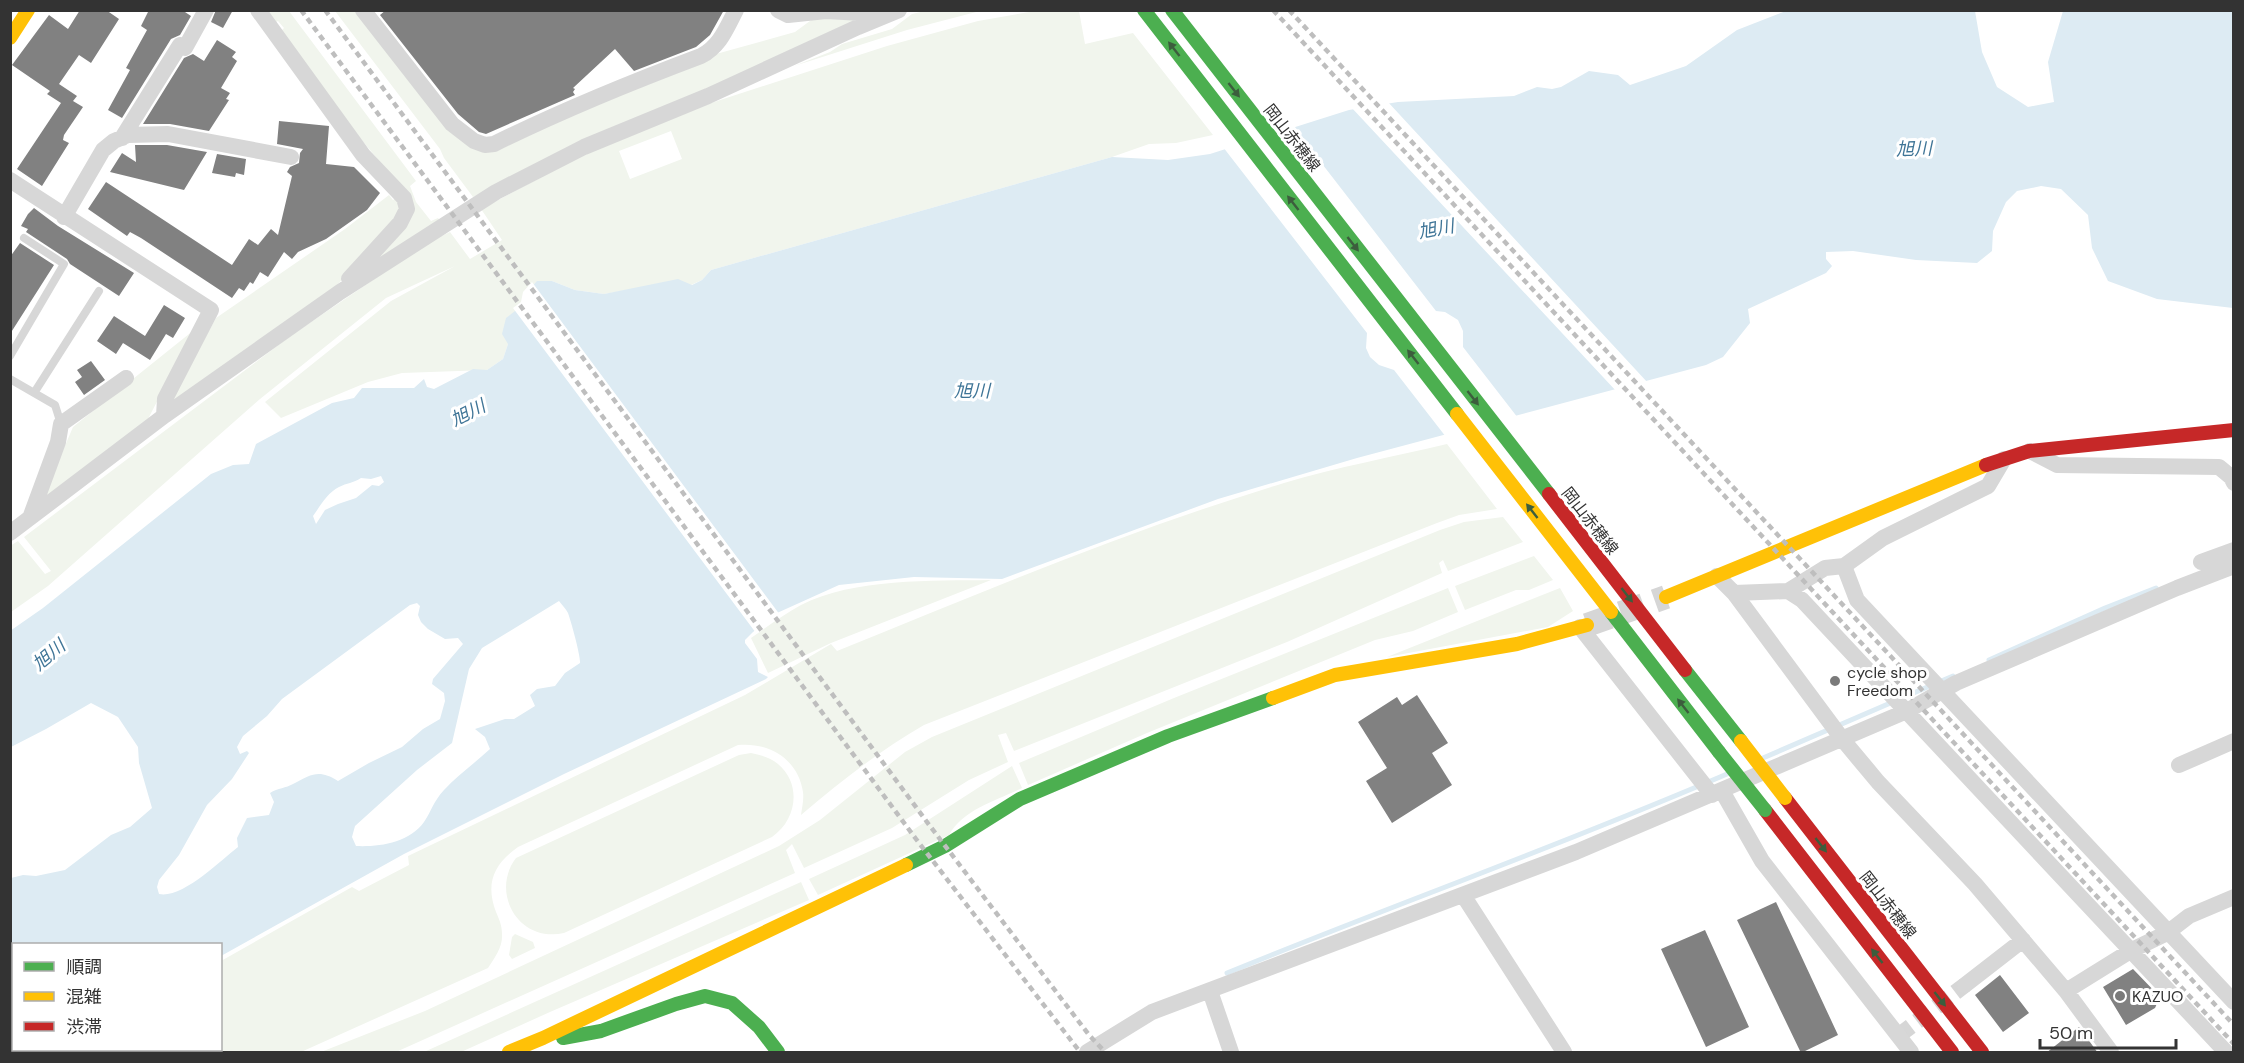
<svg xmlns="http://www.w3.org/2000/svg" width="2244" height="1063" font-family="'DM Sans','Noto Sans JP',sans-serif">
<rect width="100%" height="100%" fill="#fff"/>
<path fill="#f1f5ed" fill-rule="evenodd" d="M 265,11 L 289,11 L 416,181 L 410,186 L 416,202 L 431,221 L 438,218 L 441,222 L 354,276 L 412,216 L 405,192 L 345,120 L 281,31 L 284,28 L 278,21 L 274,23 Z
M 335,11 L 358,11 L 473,145 L 716,54 L 795,32 L 814,18 L 860,18 L 473,197 L 444,158 L 440,149 Z
M 925,11 L 980,11 L 907,30 L 794,66 L 830,52 L 842,44 L 892,29 L 912,14 Z
M 1035,11 L 1079,11 L 1085,44 L 1133,33 L 1213,135 L 1176,143 L 1149,144 L 1112,157 L 711,270 L 702,280 L 691,285 L 634,289 L 604,294 L 575,290 L 552,281 L 508,344 L 503,359 L 487,370 L 402,373 L 368,382 L 281,418 L 265,402 L 391,301 L 455,266 L 386,298 L 260,399 L 48,586 L 11,612 L 10,546 L 18,541 L 45,574 L 51,571 L 24,537 L 289,337 L 429,242 L 450,232 L 470,259 L 502,240 L 481,209 L 587,153 L 711,103 L 887,46 L 978,21 ZM 671,131 L 682,159 L 630,179 L 619,151 Z
M 389,195 L 393,200 L 398,197 L 401,212 L 332,291 L 177,401 L 172,400 L 173,396 L 216,318 L 345,229 Z
M 194,330 L 148,419 L 41,502 L 73,427 Z
M 1447,444 L 1497,509 L 1459,515 L 1437,523 L 924,725 C 879,751 840,782 801,815 C 802,807 804,800 803,792 C 798,759 769,742 738,745 L 518,847 C 494,864 485,883 496,912 C 499,919 502,925 502,934 C 503,947 495,957 488,968 L 301,1052 L 59,1052 L 64,1050 L 73,1050 L 75,1052 L 79,1050 L 220,1050 L 221,961 L 352,887 L 359,891 L 409,865 L 408,856 L 745,695 L 831,644 L 837,651 C 984,591 1132,529 1284,483 C 1337,467 1393,457 1447,444 Z
M 1503,517 L 1523,542 L 1448,571 L 1443,560 L 1439,563 L 1442,573 L 1287,642 L 1014,751 L 1006,733 L 998,735 L 1008,762 L 969,780 L 892,828 L 804,868 L 792,844 L 786,850 L 795,873 L 396,1052 L 321,1052 L 425,1011 L 779,846 L 820,820 L 905,752 L 932,737 L 1440,530 L 1464,522 Z
M 1534,556 L 1553,580 L 1529,590 L 1516,590 L 1465,610 L 1455,586 Z
M 991,580 L 831,643 L 768,673 L 751,638 C 767,627 784,614 801,605 C 854,578 932,581 991,580 Z
M 1448,588 L 1458,612 L 1413,631 L 1375,640 L 1147,733 L 1028,785 L 1019,763 L 1174,698 Z
M 1560,588 L 1573,611 L 1548,627 L 1387,657 Z
M 751,753 C 760,755 770,757 778,764 C 802,784 797,820 772,837 L 564,933 C 518,943 490,892 516,858 L 739,755 Z
M 1012,766 L 1022,788 C 998,800 963,809 949,835 L 818,895 L 809,879 L 905,835 Z
M 801,882 L 809,900 L 550,1012 L 461,1052 L 424,1052 Z
M 515,934 L 533,942 L 535,948 L 512,959 L 509,955 L 512,937 Z"/>
<path fill="#ddebf3" fill-rule="evenodd" d="M 1786,11 L 1975,11 L 1982,52 L 1997,87 L 2028,107 L 2054,102 L 2048,62 L 2063,11 L 2233,11 L 2233,308 L 2157,299 L 2108,281 L 2092,248 L 2088,215 L 2061,189 L 2041,186 L 2017,191 L 2006,202 L 1993,231 L 1992,251 L 1977,263 L 1916,260 L 1853,251 L 1826,252 L 1826,259 L 1832,266 L 1826,273 L 1748,309 L 1750,323 L 1723,357 L 1706,365 L 1357,458 L 1218,499 L 1002,579 L 914,577 L 839,585 L 777,613 L 753,632 L 745,640 L 745,643 L 757,659 L 758,672 L 768,677 L 766,679 L 564,774 L 404,854 L 221,956 L 220,944 L 14,944 L 14,1050 L 60,1050 L 55,1052 L 11,1052 L 11,878 L 23,875 L 36,876 L 65,870 L 111,835 L 130,827 L 152,808 L 139,763 L 138,747 L 118,717 L 91,703 L 46,729 L 11,747 L 10,631 L 43,608 L 211,474 L 233,465 L 249,464 L 256,444 L 332,403 L 354,398 L 362,388 L 414,388 L 424,379 L 427,387 L 434,389 L 473,369 L 487,370 L 503,359 L 508,344 L 502,334 L 506,318 L 524,304 L 526,293 L 537,281 L 552,281 L 575,290 L 604,294 L 678,279 L 692,285 L 702,280 L 711,270 L 1112,157 L 1168,160 L 1210,154 L 1349,110 L 1398,102 L 1514,96 L 1537,87 L 1552,89 L 1561,87 L 1589,71 L 1618,75 L 1630,85 L 1686,66 L 1737,30 ZM 381,476 L 384,482 L 379,486 L 372,485 L 356,498 L 338,504 L 325,510 L 316,524 L 313,516 C 321,505 327,493 339,487 C 347,483 353,483 361,478 L 371,479 ZM 559,601 C 562,605 566,609 568,613 C 571,621 581,657 580,663 L 565,673 L 555,686 L 537,689 L 530,695 L 535,706 L 514,719 L 505,719 L 475,729 L 485,737 L 490,749 C 475,763 458,775 444,790 C 433,802 432,810 424,822 C 409,843 379,847 356,846 L 352,837 L 355,826 L 417,770 L 452,743 L 469,669 L 482,648 ZM 417,603 L 420,606 L 418,615 L 421,622 L 428,629 L 445,639 L 458,638 L 463,644 L 433,679 L 432,684 L 444,693 L 445,701 L 440,719 L 423,729 L 402,747 L 369,763 L 338,781 C 319,769 312,774 293,784 C 286,788 278,788 270,793 L 274,802 L 269,815 L 247,818 L 237,838 L 238,847 C 220,861 182,899 159,894 L 157,887 L 159,880 L 179,855 L 207,805 L 232,779 L 249,753 L 247,751 L 240,754 L 237,747 L 243,736 L 267,716 L 282,699 L 410,605 Z"/>
<path fill="#fff" d="M 1387,101 L 1648,383 L 1617,392 L 1351,107 Z
M 1292,125 L 1436,311 L 1445,312 L 1458,320 L 1463,331 L 1463,347 L 1518,418 L 1446,437 L 1394,370 L 1379,365 L 1370,357 L 1366,348 L 1367,333 L 1223,147 Z
M 532,282 L 780,615 L 756,633 L 513,308 L 521,302 L 523,292 Z"/>
<g fill="none" stroke-linecap="round" stroke-linejoin="round">
<path stroke="#ddebf3" stroke-width="5" d="M 1989,660 L 2105,608 L 2156,588
M 1763,758 L 1953,676
M 1227,973 C 1393,905 1562,845 1727,774"/>
</g>
<path fill="#818181" d="M 80,10 L 106,10 L 119,19 L 91,63 L 79,55 L 59,84 L 77,96 L 73,101 L 83,107 L 64,135 L 63,140 L 69,143 L 42,186 L 17,169 L 61,103 L 47,94 L 50,91 L 12,65 L 49,15 L 68,29 Z
M 149,10 L 182,10 L 191,16 L 180,35 L 171,39 L 122,118 L 108,110 L 130,70 L 126,68 L 147,30 L 141,26 Z
M 216,10 L 233,10 L 223,28 L 211,22 Z
M 386,10 L 724,10 L 710,35 L 696,47 L 634,71 L 615,49 L 573,88 L 575,89 L 573,92 L 575,95 L 486,134 L 479,132 L 458,114 L 380,15 Z
M 217,40 L 236,52 L 232,57 L 237,61 L 221,88 L 230,93 L 226,99 L 229,100 L 209,131 L 170,124 L 143,124 L 184,58 L 193,54 L 204,61 Z
M 279,121 L 329,126 L 326,164 L 354,167 L 380,193 L 367,210 L 326,239 L 298,252 L 292,259 L 284,252 L 268,277 L 260,272 L 253,284 L 250,282 L 244,291 L 239,288 L 232,298 L 141,238 L 130,232 L 127,236 L 88,209 L 106,182 L 232,265 L 249,239 L 258,245 L 271,229 L 278,235 L 292,176 L 287,172 L 290,167 L 299,163 L 300,153 L 303,149 L 277,144 Z
M 135,145 L 167,145 L 207,152 L 184,190 L 110,172 L 122,153 L 136,162 Z
M 217,154 L 246,159 L 244,175 L 236,173 L 235,177 L 212,173 Z
M 34,208 L 58,226 L 134,273 L 119,296 L 70,264 L 67,259 L 26,232 L 28,229 L 21,226 L 28,214 Z
M 20,243 L 54,265 L 10,334 L 10,257 Z
M 164,305 L 185,318 L 173,338 L 166,334 L 150,360 L 123,343 L 116,354 L 97,341 L 114,316 L 145,336 Z
M 91,361 L 105,380 L 84,395 L 75,382 L 82,377 L 77,370 Z
M 1417,695 L 1448,743 L 1432,753 L 1452,785 L 1392,823 L 1366,781 L 1387,768 L 1358,722 L 1397,697 L 1402,705 Z
M 1776,902 L 1838,1035 L 1801,1053 L 1737,920 Z
M 1705,930 L 1749,1027 L 1706,1047 L 1661,949 Z
M 2133,969 L 2160,997 L 2155,1008 L 2126,1025 L 2103,987 Z
M 2000,975 L 2029,1013 L 2003,1032 L 1975,995 Z
M 2079,1027 L 2098,1053 L 2046,1053 Z"/>
<g fill="none" stroke-linecap="round" stroke-linejoin="round">
<path stroke="#d6d6d6" stroke-width="16" stroke-dasharray="16 8" stroke-linecap="butt" d="M 1898,1036 L 1965,985"/>
<path stroke="#d6d6d6" stroke-width="24" stroke-dasharray="24 12" stroke-linecap="butt" d="M 1587,625 L 1666,597"/>
<path stroke="#d7d7d7" stroke-width="8" d="M 10,356 L 64,264 L 24,238
M 10,379 L 55,405 L 61,424
M 34,393 L 99,291"/>
<path stroke="#d7d7d7" stroke-width="16" d="M 258,10 L 363,155 L 404,198 L 407,209 L 400,223 L 349,279
M 363,10 L 452,124 L 474,141 L 485,145 L 494,144 C 563,110 629,83 701,56 C 720,46 726,29 736,10
M 778,10 L 788,15 L 826,11 L 862,13 L 869,10
M 122,138 L 180,45 L 185,48 L 206,10
M 10,180 L 211,310 L 165,399 L 164,416
M 64,217 L 103,150 L 114,141 L 128,135 L 168,134 L 291,157
M 2030,451 L 2057,465 L 2219,467 L 2231,477 L 2234,483
M 30,518 L 58,442 L 61,424 L 126,378
M 10,533 L 164,416 L 340,292 L 496,192 L 584,147 L 708,96 L 858,27 L 899,10
M 2201,562 L 2234,550
M 1844,566 L 1857,600 L 2234,1002
M 1717,576 L 1734,593 L 1843,740 L 1878,782 L 1975,884 L 2066,991 L 2111,1052
M 1788,591 L 1802,600 L 2226,1052
M 1734,593 L 1788,591 L 1825,568 L 1844,566 L 1883,538 L 1988,486 L 2004,459
M 1580,627 L 1712,795
M 2179,765 L 2234,741
M 1722,791 L 1762,861 L 1911,1052
M 1463,895 L 1564,1052
M 1965,985 L 2023,940
M 1210,991 L 1231,1052
M 2066,991 L 2132,950 L 2167,933 L 2189,916 L 2234,897
M 1087,1052 L 1152,1012 L 1576,852 L 1907,711 L 1956,683 L 2177,588 L 2234,566"/>
<path stroke="#4caf50" stroke-width="14" d="M 1144,10 L 1457,414
M 1172,10 L 1549,494
M 1611,612 L 1719,752
M 1685,670 L 1741,741
M 906,865 L 945,846 L 1020,799 L 1168,736 L 1273,698
M 563,1038 L 601,1031 L 676,1004 L 705,996 L 732,1003 L 759,1027 L 778,1052"/>
<path stroke="#ffc107" stroke-width="14" d="M 10,38 L 28,10
M 1457,414 L 1611,612
M 1666,597 L 1986,465
M 1273,698 L 1335,675 L 1517,644 L 1587,625
M 509,1052 L 543,1038 L 906,865"/>
<path stroke="#c62828" stroke-width="14" d="M 1986,465 L 2029,451 L 2234,430
M 1549,494 L 1685,670
M 1785,798 L 1982,1052
M 1765,810 L 1952,1052"/>
<path stroke="#bebebe" stroke-width="4.5" stroke-dasharray="6 4.5" stroke-linecap="butt" d="M 301,10 L 916,839 L 1080,1052
M 325,10 L 930,826 L 1089,1035 L 1105,1052
M 1273,10 L 2234,1044
M 1289,10 L 2234,1025"/>
<path stroke="#4caf50" stroke-width="14" d="M 1719,752 L 1765,810"/>
<path stroke="#ffc107" stroke-width="14" d="M 1741,741 L 1785,798"/>
</g>
<defs><path id="oneway-solid" d="M-6-.8H1V-3.2L6.5 0L1 3.2V.8H-6Z" transform="scale(1.5)"/></defs>
<g fill="#3c5e3d">
<use href="#oneway-solid" transform="translate(1174 49) rotate(-128)"/>
<use href="#oneway-solid" transform="translate(1234 90) rotate(52)"/>
<use href="#oneway-solid" transform="translate(1293 203) rotate(-128)"/>
<use href="#oneway-solid" transform="translate(1353 244) rotate(52)"/>
<use href="#oneway-solid" transform="translate(1413 357) rotate(-128)"/>
<use href="#oneway-solid" transform="translate(1473 398) rotate(52)"/>
<use href="#oneway-solid" transform="translate(1532 511) rotate(-128)"/>
<use href="#oneway-solid" transform="translate(1627 595) rotate(52)"/>
<use href="#oneway-solid" transform="translate(1683 706) rotate(-128)"/>
<use href="#oneway-solid" transform="translate(1821 845) rotate(52)"/>
<use href="#oneway-solid" transform="translate(1877 956) rotate(-128)"/>
<use href="#oneway-solid" transform="translate(1940 999) rotate(52)"/>
</g>
<g fill="#7a7a7a" stroke="#fff" stroke-width="2">
<circle cx="1835" cy="681" r="6"/>
<circle cx="2120" cy="996" r="6"/>
</g>
<g text-anchor="middle" dominant-baseline="central" stroke-width="6" stroke-linejoin="round" paint-order="stroke">
<g font-size="16" fill="#333" stroke="#fff">
<text transform="translate(1292 138) rotate(52)">岡山赤穂線</text>
<text transform="translate(1590 521) rotate(52)">岡山赤穂線</text>
<text transform="translate(1888 905) rotate(52)">岡山赤穂線</text>
</g>
<g font-size="16" fill="#333" stroke="#fff" text-anchor="start">
<text x="1847" y="672">cycle shop<tspan x="1847" dy="18">Freedom</tspan></text>
<text x="2132" y="996">KAZUO</text>
</g>
<g font-size="18" font-style="italic" fill="#3f7597" stroke="#fff">
<text transform="translate(1914 149) rotate(-2)">旭川</text>
<text transform="translate(1436 229) rotate(-11)">旭川</text>
<text x="972" y="391">旭川</text>
<text transform="translate(468 413) rotate(-27)">旭川</text>
<text transform="translate(49 655) rotate(-40)">旭川</text>
</g>
</g>
<rect width="2244" height="1063" fill="none" stroke="#333333" stroke-width="24"/>
<rect x="12" y="943" width="210" height="108" fill="#ffffff" stroke="#adadad" stroke-width="1.5"/>
<rect x="24" y="962" width="30" height="9" fill="#4caf50" stroke="#adadad" stroke-width="1.5"/>
<text x="66" y="973" font-size="18" fill="#333333">順調</text>
<rect x="24" y="992" width="30" height="9" fill="#ffc107" stroke="#adadad" stroke-width="1.5"/>
<text x="66" y="1003" font-size="18" fill="#333333">混雑</text>
<rect x="24" y="1022" width="30" height="9" fill="#c62828" stroke="#adadad" stroke-width="1.5"/>
<text x="66" y="1033" font-size="18" fill="#333333">渋滞</text>
<path d="M2040 1039v9h136v-9" fill="none" stroke="#333333" stroke-width="3"/>
<text x="2049" y="1039" font-size="18" fill="#333333" stroke="#ffffff" stroke-width="4.5" paint-order="stroke">50 m</text>
</svg>
